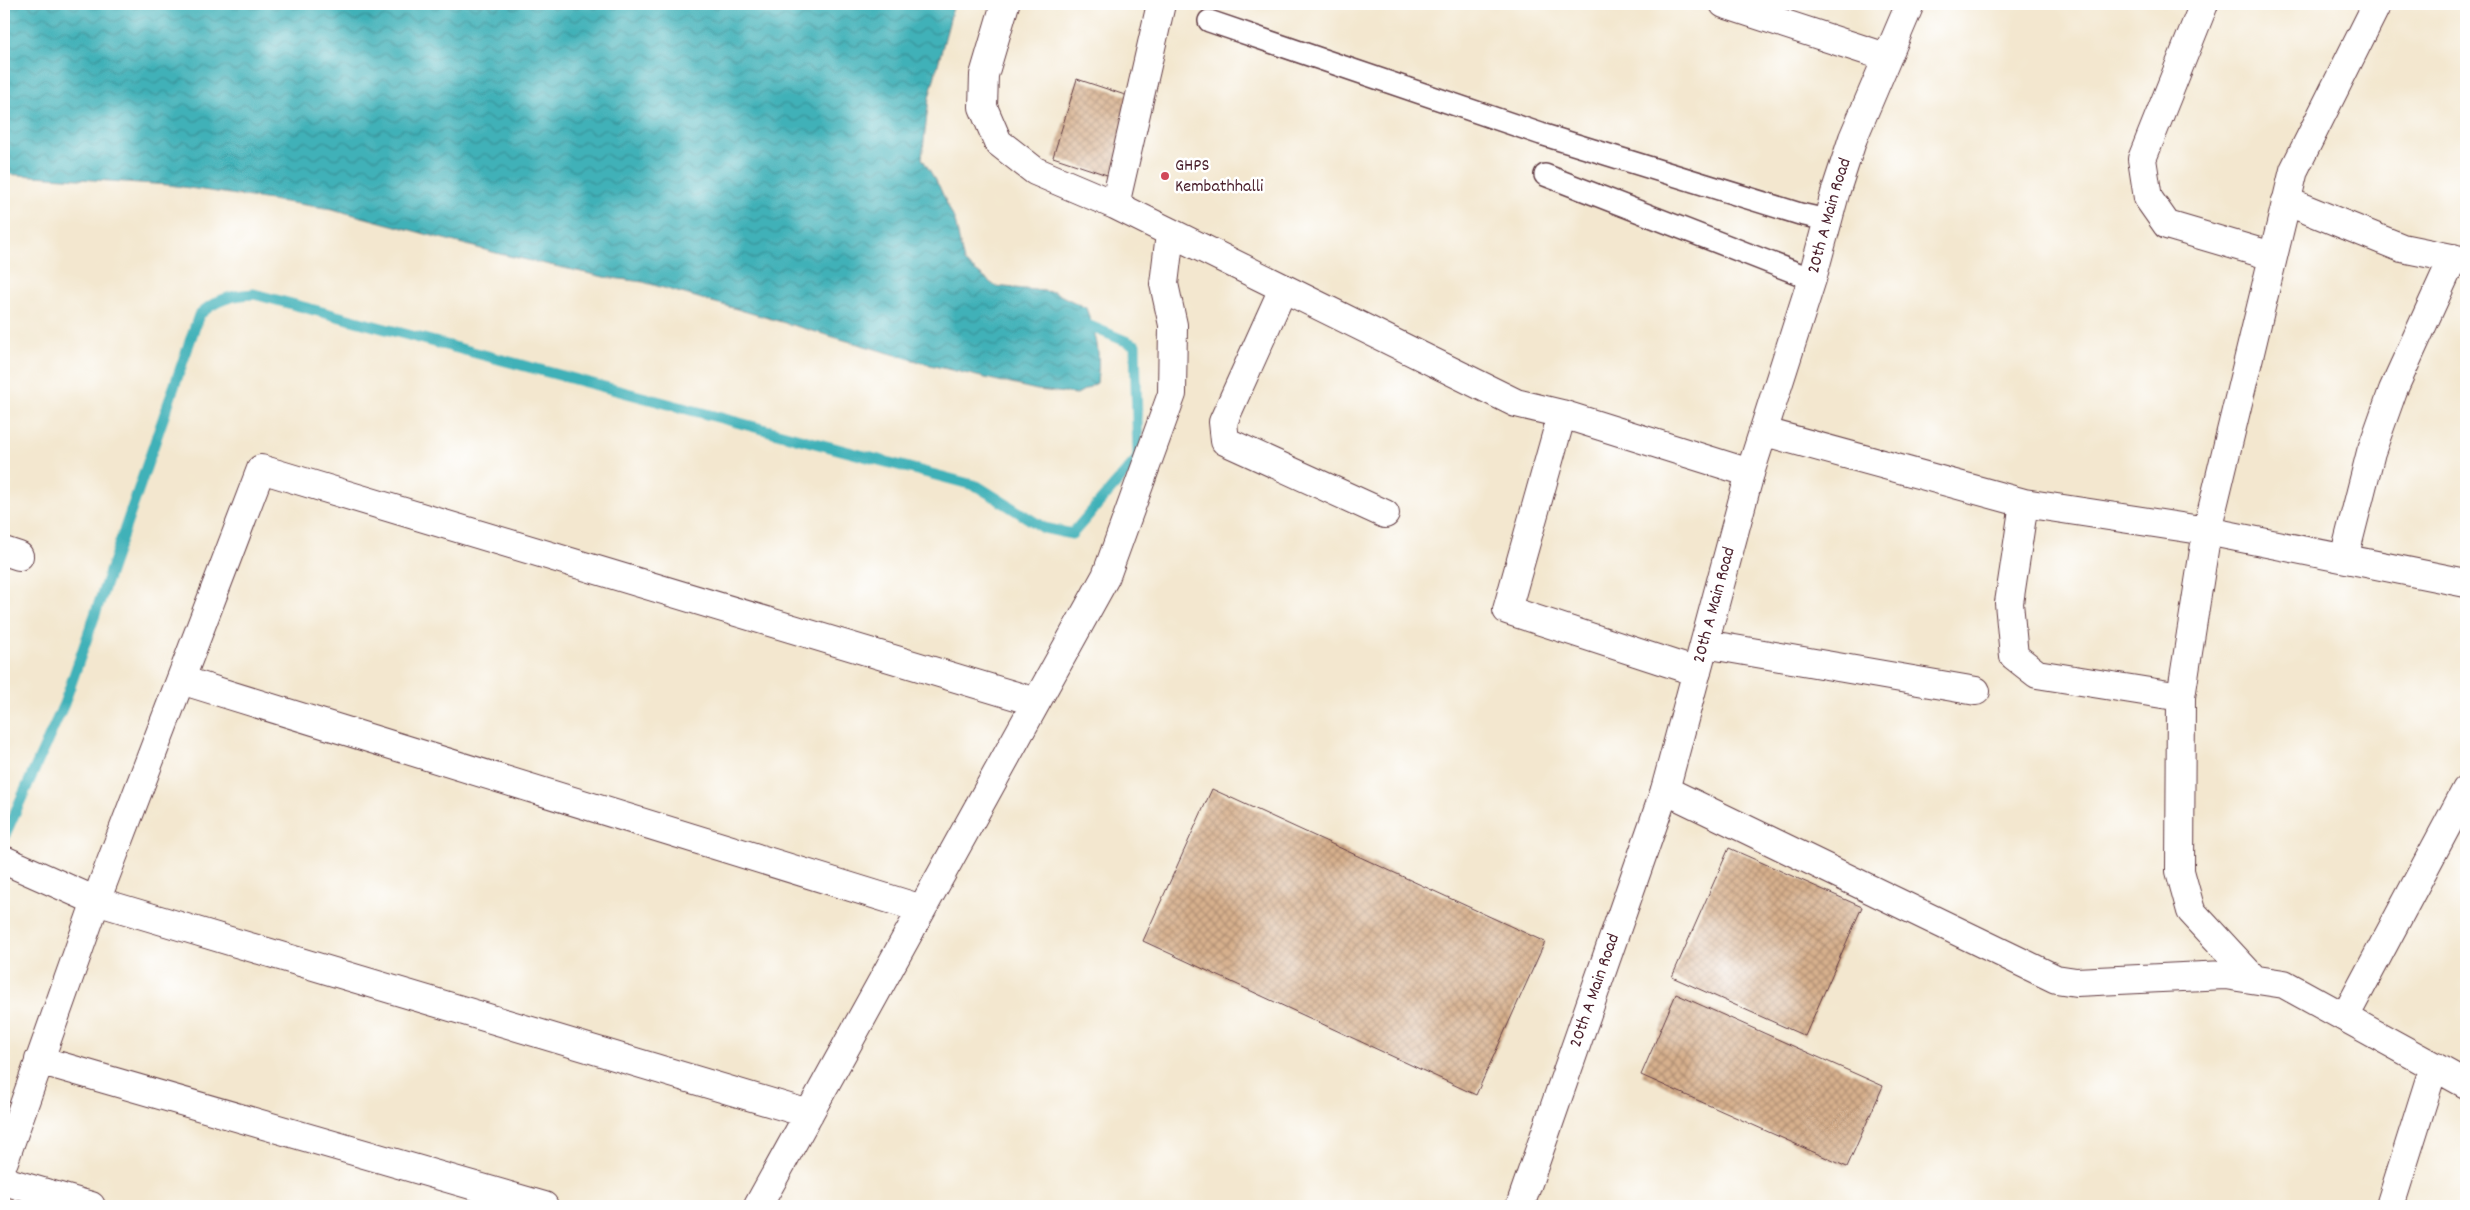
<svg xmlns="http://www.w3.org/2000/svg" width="2470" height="1210" font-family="Dekko,sans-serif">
<defs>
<pattern id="water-waves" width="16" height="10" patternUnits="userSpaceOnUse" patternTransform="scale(1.25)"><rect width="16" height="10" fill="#41b1b8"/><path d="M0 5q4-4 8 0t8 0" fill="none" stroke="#388f96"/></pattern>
<pattern id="building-cross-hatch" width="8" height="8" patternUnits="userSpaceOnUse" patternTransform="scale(1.25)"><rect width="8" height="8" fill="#d7b08d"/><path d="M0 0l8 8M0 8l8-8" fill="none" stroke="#b08f73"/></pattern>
</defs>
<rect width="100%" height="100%" fill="#fff"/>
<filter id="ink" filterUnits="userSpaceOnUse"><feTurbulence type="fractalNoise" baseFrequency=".02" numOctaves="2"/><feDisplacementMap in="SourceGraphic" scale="10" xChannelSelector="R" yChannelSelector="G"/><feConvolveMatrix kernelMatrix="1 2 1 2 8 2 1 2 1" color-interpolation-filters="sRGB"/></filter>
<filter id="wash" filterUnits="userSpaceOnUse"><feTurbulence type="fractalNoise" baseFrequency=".0096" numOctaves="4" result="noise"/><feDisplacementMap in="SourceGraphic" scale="20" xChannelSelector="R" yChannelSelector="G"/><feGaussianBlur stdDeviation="1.12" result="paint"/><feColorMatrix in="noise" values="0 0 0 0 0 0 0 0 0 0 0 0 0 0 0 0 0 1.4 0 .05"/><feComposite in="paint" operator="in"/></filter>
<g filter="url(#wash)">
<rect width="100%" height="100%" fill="#f3e7cf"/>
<path fill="url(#water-waves)" stroke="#466872" d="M 4,4 L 954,4 L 929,98 L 922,158 L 939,186 L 955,221 L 964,262 L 995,286 L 1054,292 L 1086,308 C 1097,338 1101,351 1097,383 L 1077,394 L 1037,390 L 934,366 L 643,282 L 604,277 L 500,254 L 332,209 L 169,185 L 4,174 Z"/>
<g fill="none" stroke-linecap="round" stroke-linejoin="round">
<path stroke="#41b1b8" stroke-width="11" d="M 4,837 L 64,704 L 199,315 C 215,300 231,295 254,294 L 977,486 L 1044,528 L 1072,534 L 1138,458 L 1135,345 L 1078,321"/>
</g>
<g id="blocks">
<path fill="url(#building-cross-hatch)" d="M 1077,79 L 1137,99 L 1113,177 L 1053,157 Z
M 1212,789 L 1545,942 L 1476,1095 L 1143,941 Z
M 1729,848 L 1862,907 L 1805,1036 L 1672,977 Z
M 1676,994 L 1883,1086 L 1847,1167 L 1641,1075 Z"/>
</g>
</g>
<g filter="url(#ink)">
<use href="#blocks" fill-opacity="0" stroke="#633d44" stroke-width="1"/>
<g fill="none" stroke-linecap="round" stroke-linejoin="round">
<defs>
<path id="service" d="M 1209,21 L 1541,134 L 1800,214 L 1827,220
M 1545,175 L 1812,279"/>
<path id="minor" d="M 1005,4 L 984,75 L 983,107 L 998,142 L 1035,171 L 1115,205 L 1516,403 L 1562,414 L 1750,473
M 1724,4 L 1886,57
M 2204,4 L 2142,159 L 2148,198 L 2167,225 L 2272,256
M 2286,201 L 2402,248 L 2466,261
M 1115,205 L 1161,4
M 1283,289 L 1223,422 L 1225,441 L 1385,514
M 1562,414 L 1507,610 L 1697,672
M 1765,432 L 2024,503 L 2207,531 L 2466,583
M 2024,503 L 2009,603 L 2014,656 L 2037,674 L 2181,697
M 4,551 L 19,556
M 2344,558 L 2371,452 L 2393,390 L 2453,258
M 1705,644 L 1976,691
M 181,680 L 922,909
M 1665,790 L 2056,979 L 2076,982 L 2225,975 L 2284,984 L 2466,1084
M 4,860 L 96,901 L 809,1114
M 2254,979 L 2191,911 L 2180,871 L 2181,697 L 2207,531 L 2294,170 L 2377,4
M 2345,1017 L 2466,790
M 39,1060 L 544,1206
M 4,1161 L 96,901 L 261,469 L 1036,702
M 4,1181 L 91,1206
M 758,1206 L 1106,576 L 1172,394 L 1173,325 L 1164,284 L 1170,234
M 2390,1206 L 2434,1066"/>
<g id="tertiary">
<path id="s1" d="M 1520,1206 L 1665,790 L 1750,473 L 1812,279 L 1836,190 L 1853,138 L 1910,4"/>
</g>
</defs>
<use href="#service" stroke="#633d44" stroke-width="24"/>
<use href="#minor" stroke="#633d44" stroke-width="30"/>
<use href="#tertiary" stroke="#633d44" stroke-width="30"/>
<use href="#service" stroke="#fff" stroke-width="21"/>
<use href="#minor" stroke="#fff" stroke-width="28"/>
<use href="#tertiary" stroke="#fff" stroke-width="28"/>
</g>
</g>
<circle fill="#d1495b" stroke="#fff" stroke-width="2" cx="1165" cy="176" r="5"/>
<g text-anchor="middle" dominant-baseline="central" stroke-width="5" stroke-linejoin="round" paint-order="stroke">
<g font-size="18" fill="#4a1f2b" stroke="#fff" text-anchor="start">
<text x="1175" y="166">GHPS<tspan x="1175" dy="21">Kembathhalli</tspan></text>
</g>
<g font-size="18" fill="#4a1f2b" stroke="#fff">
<text stroke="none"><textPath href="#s1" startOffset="1038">20th A Main Road</textPath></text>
<text stroke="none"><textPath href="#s1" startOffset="632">20th A Main Road</textPath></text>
<text stroke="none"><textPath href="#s1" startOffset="228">20th A Main Road</textPath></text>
</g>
</g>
<rect width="2470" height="1210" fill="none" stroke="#fff" stroke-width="20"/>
</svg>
